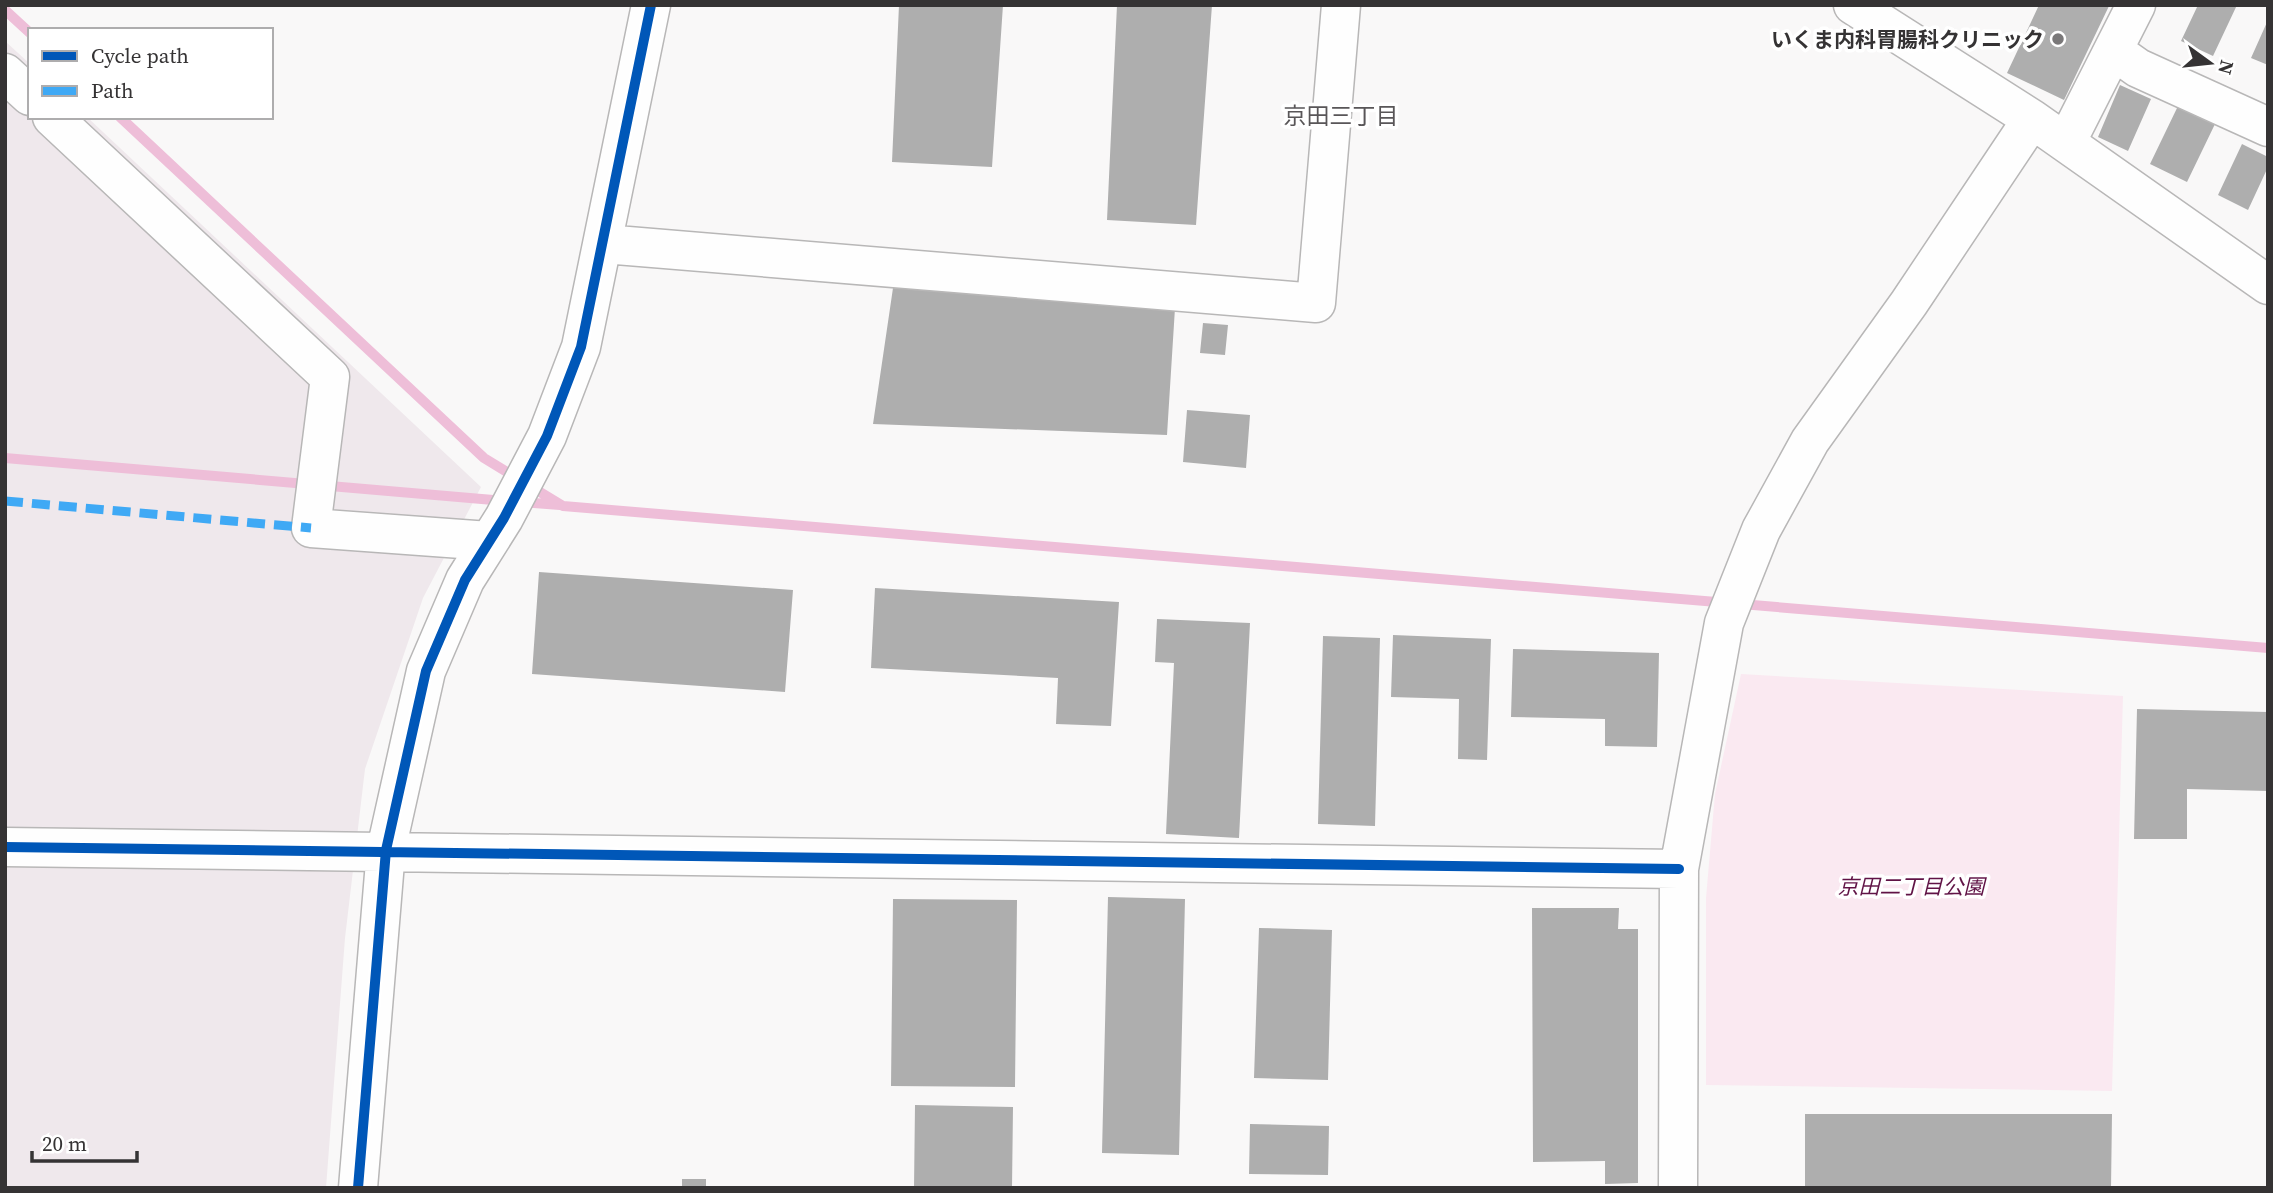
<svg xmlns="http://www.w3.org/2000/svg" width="2273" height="1193" font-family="'Source Serif 4','Noto Sans JP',serif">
<rect width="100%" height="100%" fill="#f9f8f8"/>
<path fill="#efe8ec" d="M 5,41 L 30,64 L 30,117 L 87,117 L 481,487 L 423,598 L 365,769 L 345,938 L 326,1188 L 5,1188 Z"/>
<path fill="#fae9f1" d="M 1741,674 L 2123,696 L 2112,1091 L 1706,1085 L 1706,898 L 1715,794 Z"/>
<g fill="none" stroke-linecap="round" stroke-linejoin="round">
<path stroke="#eebed8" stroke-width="10" d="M 5,10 L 30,33
M 120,117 L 484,458 L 563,506 L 2268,648
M 5,458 L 505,501
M 521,502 L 560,505"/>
</g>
<path fill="#aeaeae" d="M 899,5 L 1003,5 L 992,167 L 892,162 Z
M 1117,5 L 1212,5 L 1196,225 L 1107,220 Z
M 2039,5 L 2109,6 L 2064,100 L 2007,73 Z
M 2198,5 L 2237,5 L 2213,56 L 2181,41 Z
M 2268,20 L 2268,65 L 2251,58 Z
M 2120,85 L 2151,99 L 2128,151 L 2098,137 Z
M 2178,106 L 2215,124 L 2187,182 L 2150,164 Z
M 2242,144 L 2268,157 L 2268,167 L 2248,210 L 2218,195 Z
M 893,288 L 1175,308 L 1167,435 L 873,424 Z
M 1203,323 L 1228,325 L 1225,355 L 1200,353 Z
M 1187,410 L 1250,415 L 1246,468 L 1183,462 Z
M 539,572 L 793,590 L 785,692 L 532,674 Z
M 875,588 L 1119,602 L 1111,726 L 1056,724 L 1058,678 L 871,668 Z
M 1157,619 L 1250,623 L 1239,838 L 1166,834 L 1174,663 L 1155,662 Z
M 1393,635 L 1491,639 L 1487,760 L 1458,759 L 1459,699 L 1391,697 Z
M 1323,636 L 1380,638 L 1375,826 L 1318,824 Z
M 1513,649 L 1659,653 L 1657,747 L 1605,746 L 1605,719 L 1511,717 Z
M 2137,709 L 2268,712 L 2268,791 L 2187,789 L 2187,839 L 2134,839 Z
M 1108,897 L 1185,899 L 1179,1155 L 1102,1153 Z
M 893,899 L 1017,900 L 1015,1087 L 891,1086 Z
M 1532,908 L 1619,908 L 1618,929 L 1638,929 L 1638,1183 L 1605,1184 L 1605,1161 L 1533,1162 Z
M 1259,928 L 1332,930 L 1328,1080 L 1254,1078 Z
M 915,1105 L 1013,1107 L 1012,1188 L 914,1188 Z
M 1805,1114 L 2112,1114 L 2111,1188 L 1805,1188 Z
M 1250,1124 L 1329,1126 L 1328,1175 L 1249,1174 Z
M 682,1179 L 706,1179 L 706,1188 L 682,1188 Z"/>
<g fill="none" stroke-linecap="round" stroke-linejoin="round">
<defs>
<path id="minor" d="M 1853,5 L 2032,119 L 2268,285
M 2114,51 L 2138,68 L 2268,127
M 5,73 L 30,96
M 52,117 L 330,377 L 311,528 L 489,541
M 2066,143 L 2136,5
M 604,244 L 1316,303 L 1341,5
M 5,847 L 1679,869
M 358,1188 L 386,850 L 426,671 L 465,580 L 504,518 L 547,436 L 581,347 L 651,5
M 1678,1188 L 1679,869 L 1724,623 L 1761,530 L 1810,441 L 1909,303 L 2032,119"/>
</defs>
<use href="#minor" stroke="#b8b7b7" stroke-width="41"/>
<use href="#minor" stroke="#fefefe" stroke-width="38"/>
<path stroke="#3fa9f5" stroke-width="9" stroke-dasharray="18 9" stroke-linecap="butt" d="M 5,501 L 311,528"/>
<defs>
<path id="cycleway" d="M 5,847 L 1679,869
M 358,1188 L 386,850 L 426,671 L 465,580 L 504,518 L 547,436 L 581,347 L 651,5"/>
</defs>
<use href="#cycleway" stroke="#fff" stroke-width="15"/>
<use href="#cycleway" stroke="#0057b8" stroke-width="10"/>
</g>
<circle fill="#7a7879" stroke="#fff" stroke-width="2.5" cx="2058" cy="39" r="7"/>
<g text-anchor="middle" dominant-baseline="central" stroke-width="7" stroke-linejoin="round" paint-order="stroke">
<g font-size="21" font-weight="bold" fill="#353334" stroke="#fff" text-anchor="end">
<text x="2044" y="39">いくま内科胃腸科クリニック</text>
</g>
<g font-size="21" font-style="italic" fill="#601346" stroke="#fff">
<text x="1911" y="886">京田二丁目公園</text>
</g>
<g font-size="23" fill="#595658" stroke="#fff">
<text x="1341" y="116">京田三丁目</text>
</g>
</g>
<rect width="2273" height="1193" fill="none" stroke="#353334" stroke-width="14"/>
<rect x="28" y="28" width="245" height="91" fill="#ffffff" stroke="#aeadae" stroke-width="2"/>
<rect x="42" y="51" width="35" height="10" fill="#0057b8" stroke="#aeadae" stroke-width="2"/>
<text x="91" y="63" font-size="21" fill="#353334">Cycle path</text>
<rect x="42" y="86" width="35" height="10" fill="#3fa9f5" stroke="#aeadae" stroke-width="2"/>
<text x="91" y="98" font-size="21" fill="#353334">Path</text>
<g transform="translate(2210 63) rotate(105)" stroke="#ffffff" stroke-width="5" paint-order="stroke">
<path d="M0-5L12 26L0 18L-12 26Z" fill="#353334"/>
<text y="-10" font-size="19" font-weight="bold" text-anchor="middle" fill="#353334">N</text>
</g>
<path d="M32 1151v10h105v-10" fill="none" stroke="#353334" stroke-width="3.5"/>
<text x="42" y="1151" font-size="21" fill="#353334" stroke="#ffffff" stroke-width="5" paint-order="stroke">20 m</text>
</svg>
